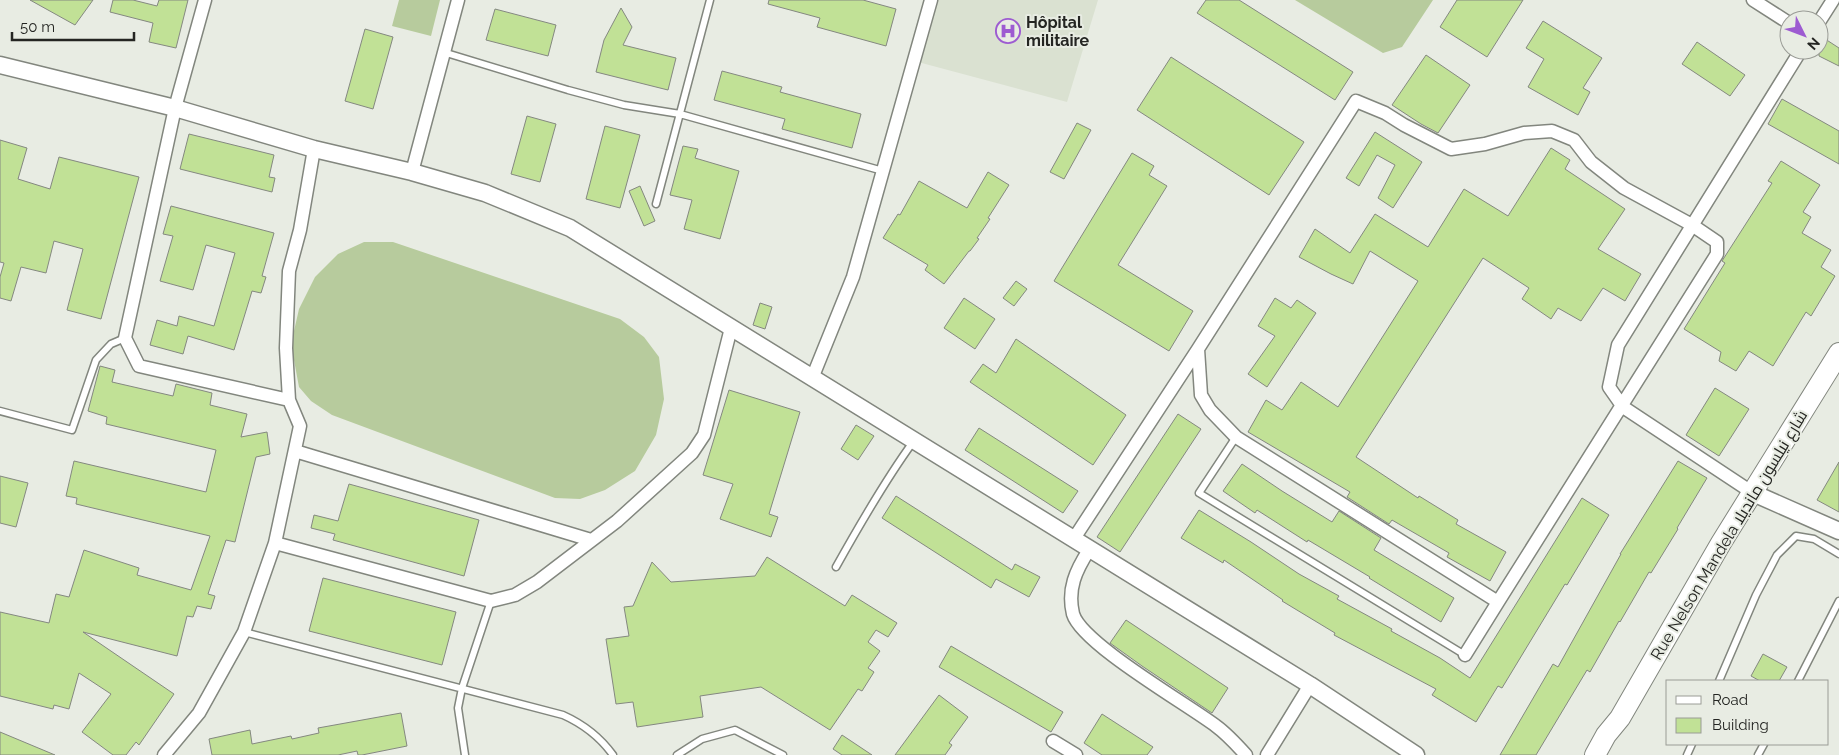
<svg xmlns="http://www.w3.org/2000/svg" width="1839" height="755" font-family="Raleway,Cairo,sans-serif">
<rect width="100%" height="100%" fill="#e8ece3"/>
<path fill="#dae1d1" d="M 937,0 L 1098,0 L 1067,102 L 918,62 Z"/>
<path fill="#b7cb9d" d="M 399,0 L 440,0 L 431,36 L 392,26 Z
M 1295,0 L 1433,0 L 1402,47 L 1383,53 Z
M 364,242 L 393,242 L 620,319 L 644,337 L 659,357 L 664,399 L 656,435 L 635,471 L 605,490 L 580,499 L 555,498 L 332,415 L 311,401 L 299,387 L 291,344 L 299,309 L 315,277 L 338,254 Z"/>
<path fill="#c1e196" stroke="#848880" d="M 30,0 L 93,0 L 75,25 Z
M 113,0 L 133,0 L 157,6 L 159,0 L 188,0 L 176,48 L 149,42 L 153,23 L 110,12 Z
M 769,0 L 863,0 L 896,9 L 886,46 L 817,27 L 820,18 L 768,4 Z
M 1206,0 L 1239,0 L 1353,72 L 1335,100 L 1197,13 Z
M 1457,0 L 1523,0 L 1487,57 L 1440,27 Z
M 621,8 L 632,27 L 623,45 L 676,58 L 668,90 L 596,72 L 604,40 Z
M 495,9 L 556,25 L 548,56 L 486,40 Z
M 1543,21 L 1602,58 L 1583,88 L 1590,92 L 1578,115 L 1528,87 L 1544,59 L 1526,48 Z
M 365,29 L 393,37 L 373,109 L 345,101 Z
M 1819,35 L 1839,48 L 1839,66 L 1819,56 Z
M 1697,42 L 1745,75 L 1730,96 L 1682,64 Z
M 1426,55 L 1470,85 L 1438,133 L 1421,124 L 1392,105 Z
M 1171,57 L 1304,142 L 1269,195 L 1137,110 Z
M 722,71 L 782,87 L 780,92 L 861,114 L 852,148 L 782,129 L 785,119 L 714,100 Z
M 1782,99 L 1839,131 L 1839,164 L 1768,124 Z
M 527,116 L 556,124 L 540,182 L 511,174 Z
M 1077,123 L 1091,130 L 1064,179 L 1050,172 Z
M 605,126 L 640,135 L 620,208 L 586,199 Z
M 1375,132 L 1422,162 L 1393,208 L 1378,198 L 1395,165 L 1377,155 L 1359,186 L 1346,178 Z
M 189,134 L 274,155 L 269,177 L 275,178 L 272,192 L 180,169 Z
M 0,140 L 27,148 L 18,179 L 50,189 L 59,157 L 139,177 L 101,319 L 67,310 L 83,249 L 54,241 L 46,273 L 21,267 L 11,301 L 0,298 L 0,277 L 4,263 L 0,262 Z
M 683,146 L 698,149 L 695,158 L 739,171 L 720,239 L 684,229 L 692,200 L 670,195 Z
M 1551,148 L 1570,160 L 1565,169 L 1625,209 L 1598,249 L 1641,274 L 1625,301 L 1603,288 L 1581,321 L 1558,308 L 1551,319 L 1522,299 L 1529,288 L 1483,258 L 1356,457 L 1418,498 L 1419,496 L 1458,520 L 1456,524 L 1506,552 L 1490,581 L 1447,557 L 1449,553 L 1392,520 L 1389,524 L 1347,497 L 1350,492 L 1248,432 L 1266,400 L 1282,410 L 1301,382 L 1338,407 L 1418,281 L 1370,251 L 1353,284 L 1331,274 L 1299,257 L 1315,229 L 1350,253 L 1375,214 L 1428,247 L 1464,189 L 1508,216 Z
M 1132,153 L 1154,166 L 1149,175 L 1167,186 L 1118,265 L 1193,311 L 1169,351 L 1054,281 Z
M 1781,161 L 1820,185 L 1803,212 L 1811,217 L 1802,233 L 1831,250 L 1821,267 L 1835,276 L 1811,316 L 1806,312 L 1773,366 L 1749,351 L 1736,371 L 1719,361 L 1721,352 L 1684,329 L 1725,263 L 1722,261 L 1772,183 L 1768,181 Z
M 988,172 L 1009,185 L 988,218 L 990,219 L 977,238 L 979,239 L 970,251 L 969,251 L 944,284 L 925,270 L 928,265 L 883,238 L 898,214 L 900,215 L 919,181 L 967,208 Z
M 640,186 L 655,221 L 644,226 L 629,191 Z
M 171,206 L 274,233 L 262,276 L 266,277 L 261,293 L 252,291 L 234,350 L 188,336 L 183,354 L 150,345 L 157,320 L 177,326 L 179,316 L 214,326 L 235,253 L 206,245 L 193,290 L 160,281 L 173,236 L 163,234 Z
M 1016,281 L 1027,289 L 1014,306 L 1003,298 Z
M 964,298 L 995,319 L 975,349 L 944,328 Z
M 1275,298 L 1291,308 L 1297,300 L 1316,313 L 1267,387 L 1248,374 L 1275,336 L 1258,326 Z
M 760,303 L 772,307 L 765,329 L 753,325 Z
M 1016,339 L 1126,415 L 1093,465 L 970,382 L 983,364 L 996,373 Z
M 100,366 L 115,370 L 112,382 L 173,396 L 176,384 L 212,393 L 210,405 L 247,414 L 241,437 L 267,432 L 270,454 L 256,457 L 235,542 L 226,540 L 208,594 L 215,596 L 211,609 L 197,606 L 193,617 L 187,616 L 177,656 L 83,632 L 174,694 L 139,745 L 136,742 L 126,755 L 113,755 L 82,732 L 111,694 L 79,673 L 69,709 L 54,705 L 53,709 L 0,696 L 0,612 L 49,623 L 56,594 L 69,597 L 84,550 L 139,568 L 137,575 L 191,590 L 210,536 L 76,504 L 77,498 L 66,496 L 74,461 L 206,492 L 216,450 L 106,424 L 107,417 L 88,411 Z
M 1715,388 L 1749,409 L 1719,456 L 1686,435 Z
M 729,390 L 800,412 L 769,514 L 778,517 L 771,537 L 720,519 L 733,484 L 703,475 Z
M 1178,414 L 1201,429 L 1120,552 L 1097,537 Z
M 856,425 L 874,436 L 858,460 L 841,449 Z
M 979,428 L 1078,491 L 1063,513 L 965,450 Z
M 1678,461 L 1707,478 L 1677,528 L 1678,529 L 1651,573 L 1649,572 L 1620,622 L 1619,621 L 1590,672 L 1587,670 L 1536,755 L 1500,755 L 1553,664 L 1558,667 L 1621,554 L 1620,554 Z
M 1839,462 L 1839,512 L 1817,500 Z
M 1242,464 L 1282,491 L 1332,522 L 1339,511 L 1381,538 L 1374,550 L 1454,598 L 1441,622 L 1369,578 L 1370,577 L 1308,540 L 1307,542 L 1257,510 L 1255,513 L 1223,491 Z
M 0,476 L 28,483 L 16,527 L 0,523 Z
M 349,484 L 479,520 L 464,576 L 333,540 L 335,534 L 311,528 L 314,515 L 338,521 Z
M 896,496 L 1012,570 L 1015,564 L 1040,577 L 1029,597 L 996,579 L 991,588 L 882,518 Z
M 1582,498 L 1609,515 L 1567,585 L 1565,584 L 1502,688 L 1498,686 L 1476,722 L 1432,695 L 1436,689 L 1334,635 L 1335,633 L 1282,601 L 1283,600 L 1224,560 L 1223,563 L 1181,538 L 1199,510 L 1251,542 L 1299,574 L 1339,596 L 1337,599 L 1392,629 L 1391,631 L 1440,658 L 1470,678 Z
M 767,557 L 845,606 L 852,595 L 897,623 L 888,637 L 876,630 L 868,642 L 880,651 L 868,668 L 874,672 L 862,691 L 858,689 L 830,730 L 761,687 L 700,696 L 703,717 L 637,727 L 633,702 L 616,704 L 606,639 L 629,636 L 624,607 L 633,606 L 652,562 L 671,582 L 755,576 Z
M 323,578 L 456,612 L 442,665 L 309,631 Z
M 1126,620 L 1228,688 L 1212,713 L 1142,666 L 1110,643 Z
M 951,646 L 1063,712 L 1051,732 L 939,667 Z
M 1763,654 L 1787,667 L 1779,681 L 1760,681 L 1751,676 Z
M 939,695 L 968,717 L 949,743 L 952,745 L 945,755 L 895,755 Z
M 401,713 L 407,746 L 362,755 L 358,755 L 357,751 L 338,755 L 212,755 L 209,739 L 250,730 L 252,744 L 291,736 L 292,739 L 319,733 L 318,728 Z
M 1102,714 L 1153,747 L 1147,755 L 1102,755 L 1084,743 Z
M 0,732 L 55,755 L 0,755 Z
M 842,735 L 872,755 L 842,755 L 833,749 Z"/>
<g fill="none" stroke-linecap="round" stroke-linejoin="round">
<defs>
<path id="service" d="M 443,52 L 568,90 L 624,105 L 680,114 L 883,171
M 656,204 L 710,0
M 0,411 L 72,430 L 96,360 L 111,344 L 125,338
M 1236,437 L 1199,493 L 1465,655
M 836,567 C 860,524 884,482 913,442
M 244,632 L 563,715 C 583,724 600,737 613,755
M 1719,681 L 1756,595 L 1777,555 L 1796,536 L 1814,539 L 1839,554
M 1798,681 L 1839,601
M 465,755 L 458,708 L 462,688 L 491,601
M 677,755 L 702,739 L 735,730 L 783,755
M 1687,755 L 1692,744
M 1758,755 L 1764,744"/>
<path id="minor" d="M 205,0 L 175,108 L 125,338 L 139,366 L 289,400
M 1753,0 L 1789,23
M 1819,22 L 1833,0
M 412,172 L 458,0
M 813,376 L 853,277 L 931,0
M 295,451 L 591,540
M 1753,493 L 1623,407 L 1609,387 L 1618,345 L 1801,50
M 1073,540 L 1198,349 L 1356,101 L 1385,113 L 1404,125 L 1451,149 L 1485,144 L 1524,133 L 1552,131 L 1574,140 L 1591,162 L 1624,188 L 1692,225 L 1717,242 L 1717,254 L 1498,602 L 1236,437 L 1210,410 L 1201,395 L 1198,349
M 275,543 L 491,601 L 515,595 L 537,582 L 617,521 L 692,453 L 704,435 L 731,328
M 1089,550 C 1076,570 1067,589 1073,614 C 1082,644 1187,704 1216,726 C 1227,734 1237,745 1246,755
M 1465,655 L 1498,602
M 1053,741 L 1076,755
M 164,755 L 199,713 L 244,632 L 275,543 L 300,426 L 289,400 L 286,348 L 289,271 L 300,230 L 314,149
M 1267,755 L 1310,685"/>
<path id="tertiary" d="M 0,65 L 175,108 L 314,149 L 412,172 L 485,193 L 570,228 L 1310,685 L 1416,755
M 1753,493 L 1839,531"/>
<path id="primary" d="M 1595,755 L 1606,735 L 1620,718 L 1721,543 L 1839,353"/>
</defs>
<use href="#service" stroke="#82867e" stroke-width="9"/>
<use href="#minor" stroke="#82867e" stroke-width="15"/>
<use href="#tertiary" stroke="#82867e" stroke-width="19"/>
<use href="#primary" stroke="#82867e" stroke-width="22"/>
<use href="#service" stroke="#fff" stroke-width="6"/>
<use href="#minor" stroke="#fff" stroke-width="12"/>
<use href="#tertiary" stroke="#fff" stroke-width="16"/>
<use href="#primary" stroke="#fff" stroke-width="20"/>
</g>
<defs>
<symbol id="hospital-ring" viewBox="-11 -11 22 22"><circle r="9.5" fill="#e8ece3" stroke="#9d5bd1" stroke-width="1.5"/><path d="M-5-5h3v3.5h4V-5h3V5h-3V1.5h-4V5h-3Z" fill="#9d5bd1"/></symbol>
</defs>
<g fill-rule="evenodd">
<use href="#hospital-ring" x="994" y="17" width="28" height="28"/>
</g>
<g text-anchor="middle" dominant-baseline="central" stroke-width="4" stroke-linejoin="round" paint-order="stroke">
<g font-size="16" font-weight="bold" fill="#242522" stroke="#e8ece3" text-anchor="start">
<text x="1026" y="22">Hôpital<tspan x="1026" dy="18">militaire</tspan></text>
</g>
<g font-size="16" fill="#242522" stroke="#e8ece3">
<text transform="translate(1729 535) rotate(-59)">Rue Nelson Mandela شارع نيلسون مانديلا</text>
</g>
</g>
<rect x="1666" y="680" width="162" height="65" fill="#e8ece3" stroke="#9a9c96"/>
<rect x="1676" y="696" width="25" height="8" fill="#ffffff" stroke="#9a9c96"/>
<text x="1712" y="705" font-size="15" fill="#242522">Road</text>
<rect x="1676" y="718" width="25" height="15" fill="#c1e196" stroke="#9a9c96"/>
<text x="1712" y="730" font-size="15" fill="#242522">Building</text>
<g transform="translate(1804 35) rotate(132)"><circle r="24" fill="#e8ece3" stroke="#9a9c96"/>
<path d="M0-4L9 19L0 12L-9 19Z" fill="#9d5bd1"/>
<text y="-8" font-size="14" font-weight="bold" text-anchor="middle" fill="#242522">N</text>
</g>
<path d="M12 32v8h122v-8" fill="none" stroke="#242522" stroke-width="2.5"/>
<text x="20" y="32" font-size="15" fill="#242522" stroke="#e8ece3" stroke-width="4" paint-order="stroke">50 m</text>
</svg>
